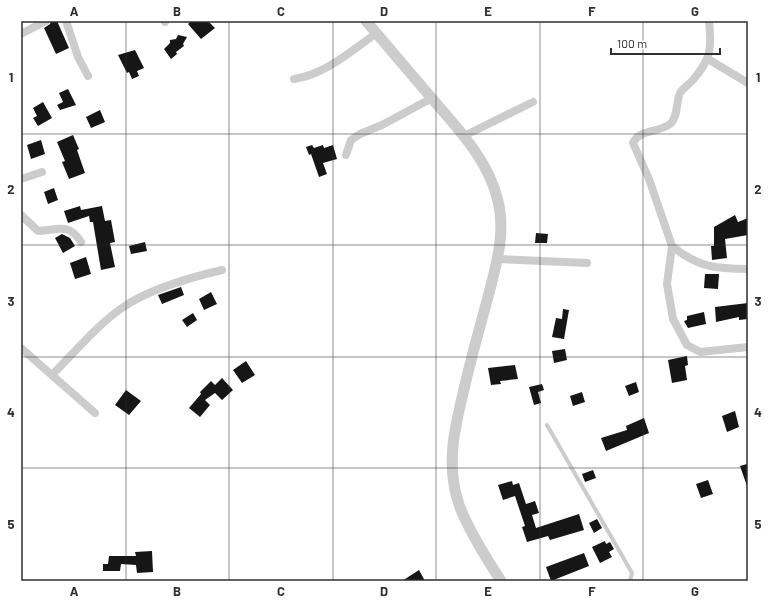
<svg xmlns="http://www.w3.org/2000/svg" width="769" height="602" font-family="Barlow,sans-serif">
<rect width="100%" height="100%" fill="#fff"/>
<path fill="#161616" d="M 51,21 L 57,21 L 69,48 L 56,54 L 44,28 L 50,24 Z
M 191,21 L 208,21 L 215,28 L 201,39 L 188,24 Z
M 178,35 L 187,37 L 183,44 L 184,46 L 176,52 L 177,54 L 171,59 L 164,49 L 170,43 L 170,40 L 176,39 Z
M 135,50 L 144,68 L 137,71 L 139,76 L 132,79 L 129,72 L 127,73 L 118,55 Z
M 68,89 L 76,105 L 60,110 L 57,105 L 63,102 L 59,93 Z
M 43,102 L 52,118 L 38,126 L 33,118 L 37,116 L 33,108 Z
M 100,110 L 105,122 L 91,128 L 86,117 Z
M 73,135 L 79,149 L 77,150 L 85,173 L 69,179 L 62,162 L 65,161 L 57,142 Z
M 41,140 L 45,154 L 31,159 L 27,145 Z
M 312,145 L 314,148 L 323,145 L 324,148 L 333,145 L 337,159 L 323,163 L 327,174 L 319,177 L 311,154 L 309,155 L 306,147 Z
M 54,188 L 58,200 L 48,204 L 44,192 Z
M 80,206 L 81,210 L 102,206 L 105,221 L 111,220 L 115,242 L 110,243 L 115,267 L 101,270 L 93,222 L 90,222 L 89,216 L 68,223 L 64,211 Z
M 735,215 L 738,222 L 748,218 L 748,235 L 725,239 L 727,258 L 712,260 L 711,246 L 714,246 L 714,227 Z
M 536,233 L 548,234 L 547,243 L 535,243 Z
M 62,234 L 70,238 L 75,246 L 63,253 L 55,238 Z
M 145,242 L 147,251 L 131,254 L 129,246 Z
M 86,257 L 91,274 L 75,279 L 70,263 Z
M 705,274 L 719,274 L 718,289 L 704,288 Z
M 181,287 L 184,295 L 162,304 L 158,295 Z
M 211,292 L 217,304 L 204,310 L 199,299 Z
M 748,303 L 748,319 L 739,320 L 739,317 L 716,322 L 715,307 Z
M 563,309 L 569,310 L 564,339 L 552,337 L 556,318 L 562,319 Z
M 704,312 L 706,324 L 688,328 L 684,321 L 687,320 L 687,316 Z
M 193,313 L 197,320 L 187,327 L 182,320 Z
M 565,349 L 567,360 L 554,363 L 552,351 Z
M 687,356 L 688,365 L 685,366 L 687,380 L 672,383 L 668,360 Z
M 246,361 L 255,375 L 242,383 L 233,370 Z
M 515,365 L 518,379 L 500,381 L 501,384 L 491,385 L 488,368 Z
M 222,378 L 233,390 L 222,400 L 215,393 L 205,400 L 210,405 L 200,417 L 189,408 L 201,394 L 200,392 L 211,381 L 215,385 Z
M 636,382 L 639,392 L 629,396 L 625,386 Z
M 542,384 L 544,390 L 538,392 L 541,403 L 534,405 L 529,387 Z
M 126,390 L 141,401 L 129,415 L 115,405 Z
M 582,392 L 585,402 L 573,406 L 570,396 Z
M 735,411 L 739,427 L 727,432 L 722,416 Z
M 644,418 L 649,433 L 606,451 L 601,438 L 627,430 L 626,426 Z
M 747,464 L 748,486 L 747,486 L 740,466 Z
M 593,470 L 596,478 L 585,482 L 582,474 Z
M 708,480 L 713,494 L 701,498 L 696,484 Z
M 512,481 L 513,485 L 519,483 L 526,504 L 535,501 L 539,513 L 532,515 L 536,528 L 579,514 L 584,530 L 550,540 L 548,536 L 527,542 L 522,527 L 525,526 L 515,496 L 503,500 L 498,485 Z
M 597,519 L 602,528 L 594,533 L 589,523 Z
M 605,541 L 606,544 L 610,542 L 614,549 L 609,552 L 612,557 L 600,563 L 592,547 Z
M 152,551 L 153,572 L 137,573 L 136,565 L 121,564 L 120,571 L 103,571 L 103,564 L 108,564 L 109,556 L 136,556 L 135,552 Z
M 584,553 L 589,566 L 551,581 L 546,567 Z
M 419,570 L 425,581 L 402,581 Z"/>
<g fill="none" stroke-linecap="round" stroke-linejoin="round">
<path stroke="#ccc" stroke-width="4" d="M 547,425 L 632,573 L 630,581"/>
<path stroke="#ccc" stroke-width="8" d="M 66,21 L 78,57 L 88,76
M 709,21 C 712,48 711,59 693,80 C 689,84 683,88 680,93 C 676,102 678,118 670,124 C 659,133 639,129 633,143 L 649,179 L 672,246 L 667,284 L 673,319 L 687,345 L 700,352 L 748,347
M 165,22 L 165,21
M 21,34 L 46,21
M 708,59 L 748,83
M 294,79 C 325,75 352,50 377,33
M 464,136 L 533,102
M 346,155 L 351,140 L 360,134 L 382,125 L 432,98
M 21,179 L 42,172
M 21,215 L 38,231 C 57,230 69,222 81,242
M 672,246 C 697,267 716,269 748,269
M 498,259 L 587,263
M 21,348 L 95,413
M 52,375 C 73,354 98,324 122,308 C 147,290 192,277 222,270"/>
<path stroke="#ccc" stroke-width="11" d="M 366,21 C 389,48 412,75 435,102 C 461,132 489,162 498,201 C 506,233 496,266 488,297 C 480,326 472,355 465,385 C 456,423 446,459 457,498 C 463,521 488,561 501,581"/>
</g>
<path fill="none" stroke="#2f2f2f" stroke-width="1" stroke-opacity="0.55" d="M 126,21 L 126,581M 229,21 L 229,581M 333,21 L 333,581M 436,21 L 436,581M 540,21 L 540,581M 643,21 L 643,581M 21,134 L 748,134M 21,245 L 748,245M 21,357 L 748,357M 21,468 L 748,468"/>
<rect width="769" height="602" fill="none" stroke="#ffffff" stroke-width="44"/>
<path d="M611 48v6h109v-6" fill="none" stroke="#2f2f2f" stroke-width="2"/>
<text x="617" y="48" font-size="12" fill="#2f2f2f" stroke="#ffffff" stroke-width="3" paint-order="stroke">100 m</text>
<rect x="22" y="22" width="725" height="558" fill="none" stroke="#2f2f2f" stroke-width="1.5"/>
<g font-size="13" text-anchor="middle" font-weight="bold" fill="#2f2f2f">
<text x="74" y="16">A</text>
<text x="177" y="16">B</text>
<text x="281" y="16">C</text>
<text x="384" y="16">D</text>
<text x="488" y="16">E</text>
<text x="592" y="16">F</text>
<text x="695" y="16">G</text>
<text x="11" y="82">1</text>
<text x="758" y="82">1</text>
<text x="11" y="194">2</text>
<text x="758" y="194">2</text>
<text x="11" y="306">3</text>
<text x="758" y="306">3</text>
<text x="11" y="417">4</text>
<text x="758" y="417">4</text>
<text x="11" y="529">5</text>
<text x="758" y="529">5</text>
<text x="74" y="596">A</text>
<text x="177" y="596">B</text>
<text x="281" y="596">C</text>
<text x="384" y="596">D</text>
<text x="488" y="596">E</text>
<text x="592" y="596">F</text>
<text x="695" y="596">G</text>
</g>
</svg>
